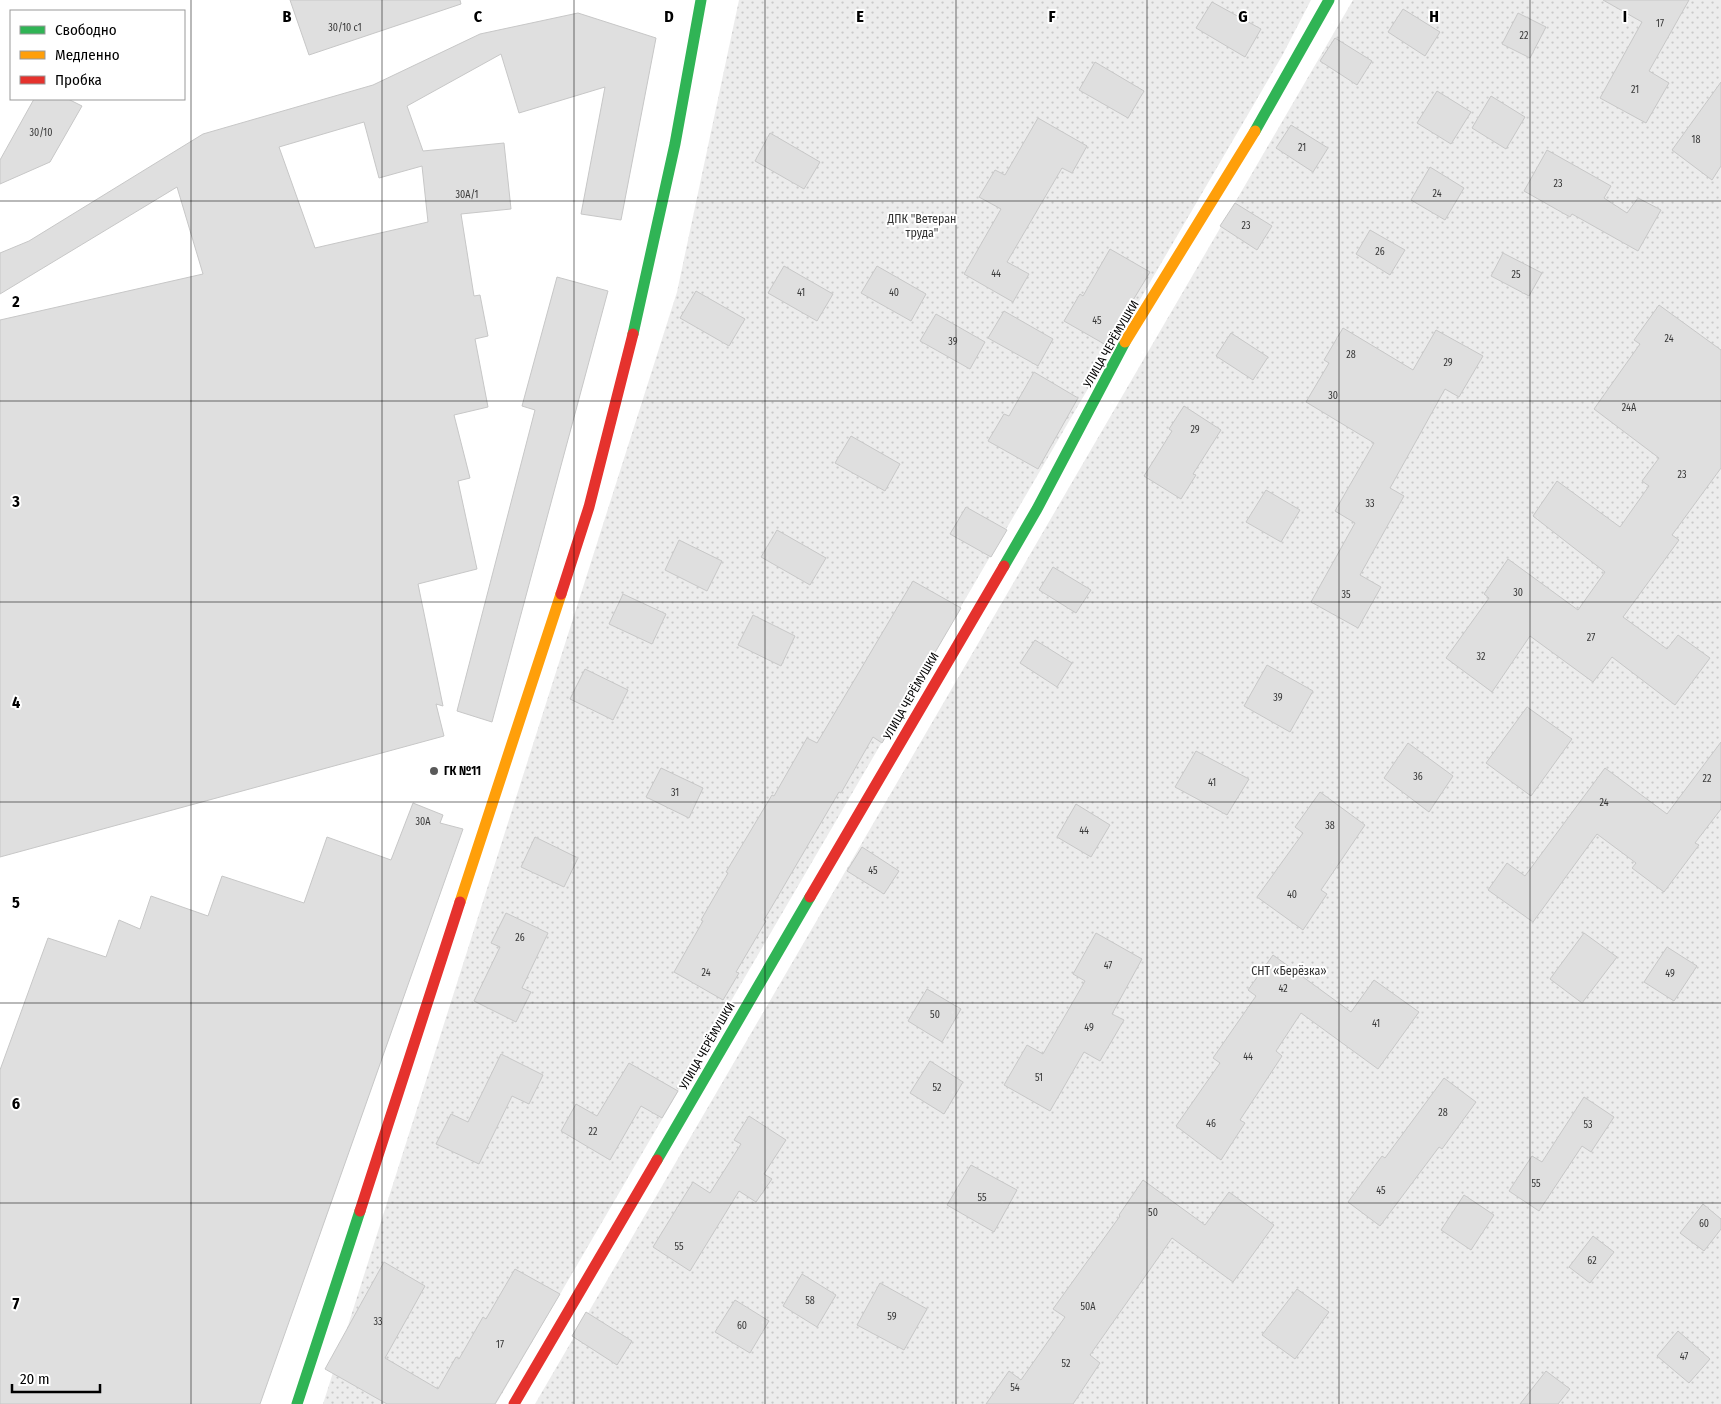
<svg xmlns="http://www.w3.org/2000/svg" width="1721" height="1404" font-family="'Fira Sans Condensed',sans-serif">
<defs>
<pattern id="park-dots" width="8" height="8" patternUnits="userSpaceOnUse" patternTransform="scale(1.25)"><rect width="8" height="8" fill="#ececec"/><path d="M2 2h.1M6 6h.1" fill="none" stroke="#c9c9c9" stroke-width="1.8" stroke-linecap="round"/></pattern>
</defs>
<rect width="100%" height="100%" fill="#fff"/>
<path fill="url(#park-dots)" d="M 739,0 L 1311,0 L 1282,56 L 496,1404 L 323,1404 L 677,292 Z
M 1353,0 L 1721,0 L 1721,1404 L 535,1404 Z"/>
<path fill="#dfdfdf" stroke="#c7c7c7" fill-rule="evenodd" d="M 290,0 L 460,0 L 461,4 L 309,55 Z
M 1603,0 L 1689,0 L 1649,71 L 1669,83 L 1646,123 L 1600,98 L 1642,22 Z
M 1212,2 L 1261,29 L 1245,57 L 1196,28 Z
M 1403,9 L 1440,32 L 1425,56 L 1388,32 Z
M 578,13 L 656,38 L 621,220 L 581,214 L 605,87 L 519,113 L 501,54 L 407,106 L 423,151 L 504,143 L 511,209 L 461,214 L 474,296 L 480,295 L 488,336 L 475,339 L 488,407 L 454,415 L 470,478 L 458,481 L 477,569 L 418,584 L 443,706 L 436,704 L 444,736 L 0,857 L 0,320 L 203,274 L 177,187 L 0,294 L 0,253 L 29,241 L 203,134 L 373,85 L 480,34 ZM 364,122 L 379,178 L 422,166 L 428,222 L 315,248 L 279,147 Z
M 1518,13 L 1546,27 L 1530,58 L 1502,44 Z
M 1335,38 L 1372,61 L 1357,85 L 1320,61 Z
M 1095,62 L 1144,91 L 1128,118 L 1079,90 Z
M 1721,82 L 1721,166 L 1712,180 L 1672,150 Z
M 1437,91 L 1471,112 L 1451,144 L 1417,123 Z
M 1491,96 L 1525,117 L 1506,149 L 1472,128 Z
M 34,99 L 68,99 L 82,106 L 50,162 L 0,184 L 0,160 Z
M 1038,118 L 1087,146 L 1072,173 L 1062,168 L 1007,262 L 1029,274 L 1013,302 L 964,274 L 1001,209 L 979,197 L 995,170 L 1005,175 Z
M 1291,125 L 1328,148 L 1313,172 L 1276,148 Z
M 770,133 L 820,162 L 804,189 L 755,161 Z
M 1547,150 L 1611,186 L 1604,198 L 1627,213 L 1638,198 L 1661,210 L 1638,251 L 1572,214 L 1570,217 L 1524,191 Z
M 1430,167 L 1464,188 L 1445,220 L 1411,200 Z
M 1235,203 L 1272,226 L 1257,250 L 1220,226 Z
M 1370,230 L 1405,250 L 1390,275 L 1356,254 Z
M 1110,249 L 1150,272 L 1106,345 L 1064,321 L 1080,294 L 1083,296 Z
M 1503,253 L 1542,273 L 1529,296 L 1491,276 Z
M 784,266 L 833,294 L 817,321 L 768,293 Z
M 877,266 L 926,294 L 911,321 L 861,293 Z
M 557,277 L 608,291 L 492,722 L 457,711 L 535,410 L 522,406 Z
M 696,291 L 745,319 L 729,346 L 680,318 Z
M 1659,305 L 1721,350 L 1721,468 L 1672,535 L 1679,540 L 1623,617 L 1667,649 L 1678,635 L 1710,658 L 1675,705 L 1612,657 L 1593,682 L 1530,636 L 1492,692 L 1446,658 L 1489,598 L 1484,594 L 1508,559 L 1578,610 L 1605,572 L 1533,516 L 1557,481 L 1620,527 L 1649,486 L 1642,481 L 1659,458 L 1594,409 L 1640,344 L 1634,340 Z
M 1004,311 L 1053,339 L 1038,366 L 988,338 Z
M 936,314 L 985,342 L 970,369 L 920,341 Z
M 1343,328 L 1413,370 L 1436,330 L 1483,356 L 1459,397 L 1445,389 L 1390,488 L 1404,496 L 1360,575 L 1381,587 L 1358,628 L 1311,602 L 1355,523 L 1335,511 L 1374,443 L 1306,402 L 1329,363 L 1324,360 Z
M 1231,333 L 1268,357 L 1253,380 L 1216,356 Z
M 1034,372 L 1078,398 L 1038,469 L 988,441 L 1004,414 L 1009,416 Z
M 1184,406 L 1221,430 L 1193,474 L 1196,475 L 1181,499 L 1144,476 L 1172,431 L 1169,429 Z
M 851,436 L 900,464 L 885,491 L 835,463 Z
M 1266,490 L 1300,510 L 1281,542 L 1246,522 Z
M 966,507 L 1007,530 L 991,557 L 950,534 Z
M 777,530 L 826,558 L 810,585 L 761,557 Z
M 679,540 L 722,561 L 707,591 L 665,570 Z
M 1053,567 L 1091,590 L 1076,613 L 1039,590 Z
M 913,581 L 961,608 L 882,743 L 873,737 L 841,793 L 839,792 L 764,920 L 766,921 L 736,972 L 739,973 L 723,1000 L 674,972 L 703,921 L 701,920 L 728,873 L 726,872 L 772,795 L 774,796 L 807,738 L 817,743 Z
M 623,594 L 666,614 L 652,644 L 609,624 Z
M 753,615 L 795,636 L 781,666 L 738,645 Z
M 1035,640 L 1072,663 L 1057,687 L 1020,663 Z
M 1267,665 L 1313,691 L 1290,732 L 1244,706 Z
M 585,669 L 628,690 L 613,720 L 570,699 Z
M 1527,707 L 1572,739 L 1531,796 L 1486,763 Z
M 1721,742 L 1721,809 L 1695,843 L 1699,845 L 1664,892 L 1632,868 L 1636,863 L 1597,834 L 1533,922 L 1488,890 L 1507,863 L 1525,876 L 1605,768 L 1667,814 Z
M 1408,743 L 1453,776 L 1429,812 L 1384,778 Z
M 1196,751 L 1249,779 L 1227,815 L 1175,787 Z
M 661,768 L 703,788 L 689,818 L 646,797 Z
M 1320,792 L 1365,825 L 1321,890 L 1327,894 L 1303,930 L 1257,897 L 1303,833 L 1295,827 Z
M 413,803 L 443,815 L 440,823 L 463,829 L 260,1404 L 0,1404 L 0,1070 L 48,938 L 106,957 L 119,920 L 140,929 L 151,896 L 208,916 L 222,876 L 304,903 L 327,837 L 391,860 Z
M 1076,804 L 1110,825 L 1091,857 L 1057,837 Z
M 535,837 L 578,858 L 564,887 L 521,867 Z
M 862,847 L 899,871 L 884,894 L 847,871 Z
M 506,913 L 548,933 L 522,988 L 531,992 L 516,1022 L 474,1001 L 500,947 L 491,943 Z
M 1096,933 L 1142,959 L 1112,1014 L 1124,1020 L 1100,1061 L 1084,1052 L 1050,1111 L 1004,1085 L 1027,1045 L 1043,1054 L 1085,981 L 1073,974 Z
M 1584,933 L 1617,957 L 1582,1003 L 1550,979 Z
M 1667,947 L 1697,966 L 1674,1001 L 1644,982 Z
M 1273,955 L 1351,1012 L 1374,980 L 1419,1012 L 1378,1069 L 1301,1013 L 1276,1051 L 1282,1056 L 1240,1120 L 1245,1123 L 1221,1160 L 1176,1126 L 1220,1063 L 1213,1058 L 1256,996 L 1248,990 Z
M 927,989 L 961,1009 L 942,1042 L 908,1021 Z
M 501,1054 L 543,1075 L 529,1104 L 512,1096 L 479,1164 L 436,1144 L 451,1114 L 468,1122 Z
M 930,1061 L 963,1082 L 944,1114 L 910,1093 Z
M 629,1063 L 678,1091 L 662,1118 L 641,1106 L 610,1160 L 561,1131 L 576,1104 L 597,1116 Z
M 1444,1078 L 1476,1102 L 1442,1149 L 1439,1147 L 1380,1226 L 1348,1202 L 1382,1156 L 1385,1158 Z
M 1584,1097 L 1614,1117 L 1591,1152 L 1582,1146 L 1539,1211 L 1509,1191 L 1532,1156 L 1542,1162 Z
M 749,1116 L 786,1140 L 764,1174 L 772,1179 L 756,1202 L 739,1191 L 690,1271 L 653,1247 L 693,1182 L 710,1193 L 741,1144 L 734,1140 Z
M 971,1165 L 1017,1190 L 994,1232 L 947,1205 Z
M 1143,1180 L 1205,1225 L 1229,1192 L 1274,1225 L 1233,1282 L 1172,1238 L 1090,1355 L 1100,1363 L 1073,1404 L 986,1404 L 1009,1371 L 1021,1380 L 1065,1317 L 1053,1309 L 1120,1216 L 1119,1215 Z
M 1464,1195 L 1494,1215 L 1471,1250 L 1441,1230 Z
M 1703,1204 L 1721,1219 L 1721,1229 L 1704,1251 L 1680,1233 Z
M 1593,1236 L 1614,1252 L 1590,1283 L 1569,1267 Z
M 384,1262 L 425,1286 L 385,1358 L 438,1389 L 456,1357 L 459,1359 L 483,1317 L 486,1319 L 515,1269 L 560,1294 L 495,1404 L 387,1404 L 325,1369 Z
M 802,1274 L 836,1295 L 817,1327 L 783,1306 Z
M 880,1283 L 927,1309 L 904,1350 L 857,1325 Z
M 1297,1289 L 1329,1312 L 1295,1359 L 1262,1335 Z
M 735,1300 L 769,1321 L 750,1353 L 715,1332 Z
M 586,1312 L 632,1341 L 617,1365 L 572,1336 Z
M 1678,1331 L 1710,1359 L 1689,1383 L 1657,1356 Z
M 1546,1371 L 1570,1389 L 1558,1404 L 1520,1404 Z"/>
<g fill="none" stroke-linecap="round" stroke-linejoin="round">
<path stroke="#30b455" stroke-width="11" d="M 1255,131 L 1329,0
M 633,334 L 675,144 L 701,0
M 1004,566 L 1037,509 L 1125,342
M 657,1160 L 810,897
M 297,1404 L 360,1211"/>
<path stroke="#ff9f0a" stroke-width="11" d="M 1125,342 L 1255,131
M 460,902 L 561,594"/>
<path stroke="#e5322d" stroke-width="11" d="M 561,594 L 589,507 L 633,334
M 810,897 L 1004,566
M 360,1211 L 460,902
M 514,1404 L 657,1160"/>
</g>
<path fill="none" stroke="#000" stroke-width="1" stroke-opacity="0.55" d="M 191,0 L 191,1404M 382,0 L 382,1404M 574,0 L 574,1404M 765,0 L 765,1404M 956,0 L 956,1404M 1147,0 L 1147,1404M 1339,0 L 1339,1404M 1530,0 L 1530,1404M 0,201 L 1721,201M 0,401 L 1721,401M 0,602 L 1721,602M 0,802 L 1721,802M 0,1003 L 1721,1003M 0,1203 L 1721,1203"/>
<circle fill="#595959" stroke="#fff" stroke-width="2" cx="434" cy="771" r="5"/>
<g text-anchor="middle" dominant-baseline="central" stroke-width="4" stroke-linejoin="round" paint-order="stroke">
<g font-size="10" fill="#383838">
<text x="1660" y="24">17</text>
<text x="345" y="28">30/10 с1</text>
<text x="1524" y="36">22</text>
<text x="1635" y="90">21</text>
<text x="41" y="133">30/10</text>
<text x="1696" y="140">18</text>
<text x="1302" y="148">21</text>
<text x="1558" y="184">23</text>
<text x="1437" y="194">24</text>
<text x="467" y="195">30А/1</text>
<text x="1246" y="226">23</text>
<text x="1380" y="252">26</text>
<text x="996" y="274">44</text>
<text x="1516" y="275">25</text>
<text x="801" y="293">41</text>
<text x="894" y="293">40</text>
<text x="1097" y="321">45</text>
<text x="1669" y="339">24</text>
<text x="953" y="342">39</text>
<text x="1351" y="355">28</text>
<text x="1448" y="363">29</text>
<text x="1333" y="396">30</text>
<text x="1629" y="408">24А</text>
<text x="1195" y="430">29</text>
<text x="1682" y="475">23</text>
<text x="1370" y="504">33</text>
<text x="1518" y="593">30</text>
<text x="1346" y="595">35</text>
<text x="1591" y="638">27</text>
<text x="1481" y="657">32</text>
<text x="1278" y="698">39</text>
<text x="1418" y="777">36</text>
<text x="1707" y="779">22</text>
<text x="1212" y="783">41</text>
<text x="675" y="793">31</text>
<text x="1604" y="803">24</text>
<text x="423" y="822">30А</text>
<text x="1330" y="826">38</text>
<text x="1084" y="831">44</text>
<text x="873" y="871">45</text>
<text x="1292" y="895">40</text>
<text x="520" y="938">26</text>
<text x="1108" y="966">47</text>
<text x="706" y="973">24</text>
<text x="1670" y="974">49</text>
<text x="1283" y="989">42</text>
<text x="935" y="1015">50</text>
<text x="1376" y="1024">41</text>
<text x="1089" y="1028">49</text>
<text x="1248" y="1057">44</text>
<text x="1039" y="1078">51</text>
<text x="937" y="1088">52</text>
<text x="1443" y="1113">28</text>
<text x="1211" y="1124">46</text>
<text x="1588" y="1125">53</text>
<text x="593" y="1132">22</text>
<text x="1536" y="1184">55</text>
<text x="1381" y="1191">45</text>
<text x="982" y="1198">55</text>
<text x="1153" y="1213">50</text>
<text x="1704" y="1224">60</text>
<text x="679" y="1247">55</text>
<text x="1592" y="1261">62</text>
<text x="810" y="1301">58</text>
<text x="1088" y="1307">50А</text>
<text x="892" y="1317">59</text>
<text x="378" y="1322">33</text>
<text x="742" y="1326">60</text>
<text x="500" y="1345">17</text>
<text x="1684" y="1357">47</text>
<text x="1066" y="1364">52</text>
<text x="1015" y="1388">54</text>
</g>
<g font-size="12" fill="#333" stroke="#fff">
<text x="922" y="219">ДПК "Ветеран<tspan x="922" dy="14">труда"</tspan></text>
<text x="1289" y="971">СНТ «Берёзка»</text>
</g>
<g font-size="12" fill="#000" stroke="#fff">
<text transform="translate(1111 344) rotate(-60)">УЛИЦА ЧЕРЁМУШКИ</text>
<text transform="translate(911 696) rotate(-60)">УЛИЦА ЧЕРЁМУШКИ</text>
<text transform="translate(707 1046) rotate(-60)">УЛИЦА ЧЕРЁМУШКИ</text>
</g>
<g font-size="12" font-weight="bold" fill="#000" stroke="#fff" text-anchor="start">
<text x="444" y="771">ГК №11</text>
</g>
</g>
<g font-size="16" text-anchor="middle" font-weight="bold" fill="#000" stroke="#fff" stroke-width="4" stroke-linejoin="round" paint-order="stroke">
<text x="287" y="22">B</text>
<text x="478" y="22">C</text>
<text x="669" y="22">D</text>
<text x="860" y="22">E</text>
<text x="1052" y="22">F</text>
<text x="1243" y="22">G</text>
<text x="1434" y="22">H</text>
<text x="1625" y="22">I</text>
<text x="16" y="307">2</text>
<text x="16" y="507">3</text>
<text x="16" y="708">4</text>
<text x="16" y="908">5</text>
<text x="16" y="1109">6</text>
<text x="16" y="1309">7</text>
</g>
<rect x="10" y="10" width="175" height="90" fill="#ffffff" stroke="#999999"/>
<rect x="20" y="26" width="25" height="8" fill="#30b455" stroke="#999999"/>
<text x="55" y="35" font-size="15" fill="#000000">Свободно</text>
<rect x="20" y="51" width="25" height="8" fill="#ff9f0a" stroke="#999999"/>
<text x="55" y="60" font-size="15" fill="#000000">Медленно</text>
<rect x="20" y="76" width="25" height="8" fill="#e5322d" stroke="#999999"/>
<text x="55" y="85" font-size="15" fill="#000000">Пробка</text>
<path d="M12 1384v8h88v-8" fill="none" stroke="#000000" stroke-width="2.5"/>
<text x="20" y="1384" font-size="15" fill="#000000" stroke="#ffffff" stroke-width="4" paint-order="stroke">20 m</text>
</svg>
